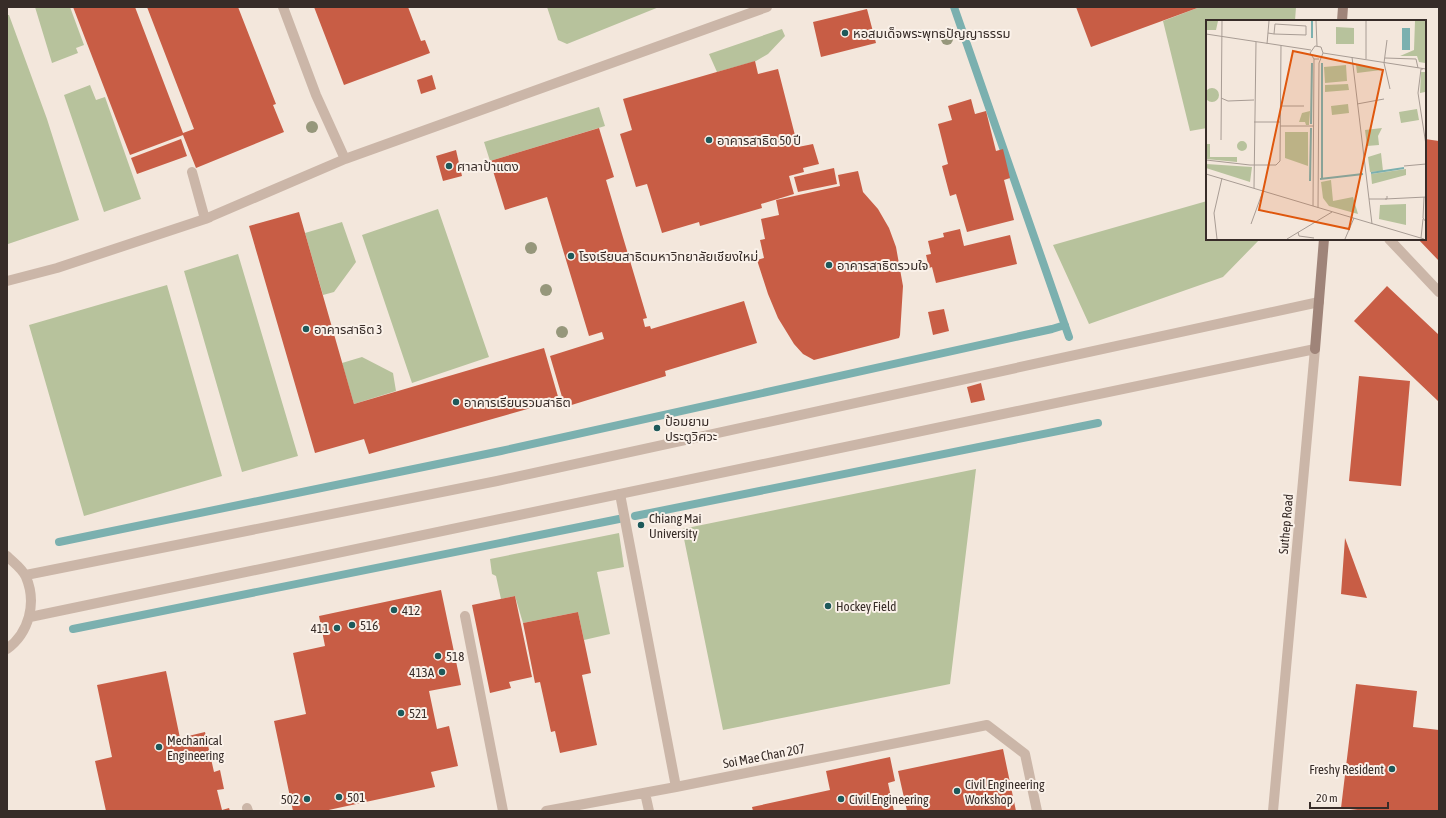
<svg xmlns="http://www.w3.org/2000/svg" width="1446" height="818" font-family="'Asap Condensed','Noto Sans Thai',sans-serif">
<rect width="100%" height="100%" fill="#f3e7dc"/>
<path fill="#b7c29c" d="M 35,7 L 70,7 L 84,45 L 76,48 L 78,53 L 52,63 Z
M 547,7 L 659,7 L 567,44 L 558,40 Z
M 1200,7 L 1296,7 L 1295,21 L 1207,21 L 1207,128 L 1190,131 L 1163,21 Z
M 7,15 L 9,15 L 47,119 L 79,220 L 8,244 Z
M 782,29 L 785,36 L 768,54 L 756,61 L 717,72 L 709,54 Z
M 90,85 L 96,100 L 105,97 L 141,199 L 104,212 L 64,95 Z
M 599,107 L 605,126 L 490,161 L 484,142 Z
M 1207,201 L 1207,239 L 1260,239 L 1223,277 L 1089,324 L 1053,245 Z
M 438,209 L 489,357 L 412,383 L 362,235 Z
M 342,222 L 356,262 L 334,292 L 323,295 L 305,233 Z
M 238,254 L 298,456 L 242,472 L 184,271 Z
M 167,285 L 222,476 L 84,516 L 29,325 Z
M 362,357 L 393,373 L 396,391 L 354,404 L 342,363 Z
M 976,469 L 950,684 L 723,730 L 682,529 Z
M 619,533 L 624,567 L 597,572 L 610,634 L 584,640 L 578,612 L 523,623 L 515,596 L 501,599 L 496,576 L 492,574 L 490,559 Z"/>
<g fill="none" stroke-linecap="round" stroke-linejoin="round">
<path stroke="#7bb0af" stroke-width="8" d="M 954,7 L 1069,337
M 635,516 L 1098,423
M 59,542 L 501,451 L 1052,329 L 1065,325
M 73,629 L 619,519"/>
</g>
<path fill="#c85d45" d="M 73,7 L 135,7 L 183,133 L 194,129 L 147,7 L 238,7 L 276,104 L 273,105 L 284,132 L 196,168 L 183,135 L 130,155 Z
M 314,7 L 408,7 L 421,41 L 425,40 L 430,53 L 344,85 Z
M 1076,7 L 1200,7 L 1091,47 Z
M 867,9 L 876,43 L 821,57 L 813,22 Z
M 755,61 L 758,74 L 778,69 L 798,147 L 813,144 L 819,164 L 803,168 L 804,172 L 789,176 L 794,194 L 761,204 L 762,208 L 700,226 L 699,222 L 662,233 L 647,184 L 636,187 L 620,134 L 632,130 L 623,99 Z
M 432,75 L 436,89 L 421,94 L 417,80 Z
M 971,99 L 975,114 L 986,111 L 996,151 L 1003,149 L 1010,178 L 1004,180 L 1014,220 L 967,232 L 956,194 L 950,196 L 942,166 L 948,164 L 938,124 L 952,120 L 948,106 Z
M 599,128 L 614,177 L 606,180 L 647,318 L 643,319 L 645,327 L 650,326 L 651,329 L 744,301 L 757,343 L 665,371 L 666,376 L 565,407 L 550,356 L 604,339 L 602,332 L 589,336 L 547,197 L 505,210 L 490,161 Z
M 181,139 L 187,156 L 137,174 L 131,158 Z
M 1425,139 L 1439,141 L 1439,261 L 1418,239 L 1425,239 Z
M 456,150 L 462,176 L 443,181 L 436,156 Z
M 834,168 L 837,184 L 798,192 L 794,177 Z
M 858,171 L 863,192 L 878,209 L 889,228 L 896,247 L 903,286 L 900,335 L 899,338 L 814,360 L 803,354 L 794,344 L 778,318 L 768,294 L 757,260 L 764,258 L 760,240 L 765,239 L 761,219 L 779,215 L 776,200 L 840,186 L 838,175 Z
M 299,212 L 354,404 L 544,348 L 559,400 L 369,454 L 364,439 L 315,453 L 249,226 Z
M 960,229 L 964,246 L 1010,235 L 1017,264 L 936,283 L 932,267 L 929,268 L 926,255 L 931,254 L 928,241 L 944,237 L 943,233 Z
M 1387,286 L 1439,335 L 1439,400 L 1438,401 L 1354,321 Z
M 944,309 L 949,331 L 933,335 L 928,312 Z
M 1359,376 L 1410,381 L 1401,486 L 1349,481 Z
M 981,383 L 985,400 L 971,403 L 967,387 Z
M 1345,538 L 1367,598 L 1341,594 Z
M 441,590 L 461,685 L 429,691 L 437,729 L 449,726 L 458,766 L 431,772 L 435,787 L 324,811 L 293,811 L 274,721 L 306,714 L 293,653 L 325,646 L 319,616 Z
M 515,596 L 532,677 L 509,682 L 511,688 L 490,693 L 472,605 Z
M 578,612 L 591,673 L 582,675 L 597,745 L 560,753 L 555,731 L 551,732 L 540,682 L 535,683 L 523,623 Z
M 166,671 L 180,738 L 205,732 L 214,772 L 220,770 L 224,789 L 217,790 L 222,810 L 229,808 L 230,811 L 106,811 L 95,761 L 112,757 L 97,685 Z
M 1356,684 L 1417,691 L 1413,727 L 1439,730 L 1439,811 L 1366,811 L 1341,808 Z
M 1003,749 L 1016,811 L 907,811 L 898,771 Z
M 890,757 L 895,781 L 888,783 L 894,811 L 753,811 L 752,807 L 830,790 L 826,771 Z"/>
<g fill="none" stroke-linecap="round" stroke-linejoin="round">
<path stroke="#cbb6a8" stroke-width="10" d="M 283,7 L 316,95 L 345,159
M 192,172 L 205,219 L 210,217
M 7,281 L 57,268 L 205,219 L 345,159 L 767,7
M 620,494 L 676,787
M 465,616 L 503,811
M 645,793 L 649,811
M 247,808 L 248,811
M 546,811 L 676,787 L 987,725 L 1025,754 L 1037,811"/>
<path stroke="#cbb6a8" stroke-width="10" d="M 1389,239 L 1439,292
M 7,556 C 13,562 23,569 26,577 C 37,603 29,633 7,649
M 26,575 L 497,481 L 1319,302
M 30,617 L 1315,349 L 1273,811"/>
<path stroke="#9f8479" stroke-width="10" d="M 1342,21 L 1343,7
M 1315,349 L 1324,239"/>
</g>
<g fill="#96977b">
<circle cx="947" cy="39" r="6"/>
<circle cx="312" cy="127" r="6"/>
<circle cx="531" cy="248" r="6"/>
<circle cx="546" cy="290" r="6"/>
<circle cx="562" cy="332" r="6"/>
</g>
<g fill="#1d595a" stroke="#faf1e9" stroke-width="1.5">
<circle cx="845" cy="33" r="4"/>
<circle cx="709" cy="140" r="4"/>
<circle cx="449" cy="166" r="4"/>
<circle cx="571" cy="256" r="4"/>
<circle cx="829" cy="265" r="4"/>
<circle cx="306" cy="329" r="4"/>
<circle cx="456" cy="402" r="4"/>
<circle cx="657" cy="428" r="4"/>
<circle cx="641" cy="525" r="4"/>
<circle cx="828" cy="606" r="4"/>
<circle cx="394" cy="610" r="4"/>
<circle cx="352" cy="625" r="4"/>
<circle cx="337" cy="628" r="4"/>
<circle cx="438" cy="656" r="4"/>
<circle cx="442" cy="672" r="4"/>
<circle cx="401" cy="713" r="4"/>
<circle cx="159" cy="747" r="4"/>
<circle cx="1392" cy="769" r="4"/>
<circle cx="957" cy="791" r="4"/>
<circle cx="339" cy="797" r="4"/>
<circle cx="307" cy="799" r="4"/>
<circle cx="841" cy="799" r="4"/>
</g>
<g text-anchor="middle" dominant-baseline="central" stroke-width="4" stroke-linejoin="round" paint-order="stroke">
<g font-size="13" fill="#372c28" stroke="#faf1e9" text-anchor="start">
<text x="853" y="33">หอสมเด็จพระพุทธปัญญาธรรม</text>
<text x="717" y="140">อาคารสาธิต 50 ปี</text>
<text x="457" y="166">ศาลาป้าแตง</text>
<text x="579" y="256">โรงเรียนสาธิตมหาวิทยาลัยเชียงใหม่</text>
<text x="837" y="265">อาคารสาธิตรวมใจ</text>
<text x="314" y="329">อาคารสาธิต 3</text>
<text x="464" y="402">อาคารเรียนรวมสาธิต</text>
<text x="665" y="421">ป้อมยาม<tspan x="665" dy="15">ประตูวิศวะ</tspan></text>
<text x="649" y="518">Chiang Mai<tspan x="649" dy="15">University</tspan></text>
<text x="836" y="606">Hockey Field</text>
<text x="402" y="610">412</text>
<text x="360" y="625">516</text>
<text x="329" y="628" text-anchor="end">411</text>
<text x="446" y="656">518</text>
<text x="434" y="672" text-anchor="end">413A</text>
<text x="409" y="713">521</text>
<text x="167" y="740">Mechanical<tspan x="167" dy="15">Engineering</tspan></text>
<text x="1384" y="769" text-anchor="end">Freshy Resident</text>
<text x="965" y="784">Civil Engineering<tspan x="965" dy="15">Workshop</tspan></text>
<text x="347" y="797">501</text>
<text x="299" y="799" text-anchor="end">502</text>
<text x="849" y="799">Civil Engineering</text>
</g>
<g font-size="13" fill="#372c28" stroke="#faf1e9">
<text transform="translate(1286 524) rotate(-85)">Suthep Road</text>
<text transform="translate(764 756) rotate(-11)">Soi Mae Chan 207</text>
</g>
</g>
<g transform="translate(1206 20)">
<rect width="220" height="220" fill="#f3e7dc"/>
<path d="M 0,1 L 12,1 L 10,10 L 0,10 ZM 209,1 L 220,1 L 219,43 L 213,42 L 211,36 L 194,36 L 208,30 ZM 130,7 L 148,8 L 148,24 L 130,24 ZM 140,45 L 141,61 L 119,63 L 118,47 ZM 150,45 L 174,49 L 175,50 L 151,53 ZM 215,52 L 220,52 L 220,79 L 219,72 L 214,73 ZM 142,64 L 143,70 L 119,72 L 119,65 ZM-1 75a7 7 0 1 1 14 0a7 7 0 1 1-14 0ZM 142,84 L 143,93 L 126,95 L 125,86 ZM 211,89 L 213,100 L 195,103 L 193,92 ZM 104,91 L 103,105 L 100,105 L 99,102 L 93,102 L 96,93 ZM 176,108 L 172,116 L 173,125 L 161,126 L 159,110 ZM 79,112 L 102,112 L 102,146 L 79,138 ZM31 126a5 5 0 1 1 10 0a5 5 0 1 1-10 0ZM 0,124 L 4,124 L 4,137 L 31,137 L 31,142 L 0,139 ZM 175,133 L 177,151 L 164,152 L 162,137 ZM 0,144 L 46,147 L 44,162 L 0,148 ZM 200,149 L 200,155 L 166,164 L 165,154 ZM 125,160 L 127,181 L 147,177 L 152,194 L 123,186 L 117,178 L 115,162 ZM 200,184 L 200,205 L 173,199 L 174,185 Z" fill="#b7c29c"/>
<path d="M 196,8 L 204,8 L 204,30 L 196,30 Z" fill="#7bb0af"/>
<path fill="none" stroke="#7bb0af" stroke-width="2" d="M 106,1 L 106,18M 116,43 L 116,159M 105,104 L 106,43M 165,153 L 198,148M 114,159 L 157,154M 104,161 L 105,108"/>
<path fill="none" stroke="#a89c94" stroke-width="1" d="M 110,1 L 111,26M 160,1 L 160,39M 62,13 L 68,14 L 100,15 L 100,6 L 69,4 L 68,14M 0,14 L 105,30M 181,20 L 178,43 L 184,69M 61,24 L 63,1M 117,33 L 220,49M 146,37 L 166,204M 179,38 L 210,39 L 212,48M 217,49 L 215,49 L 212,73 L 220,125M 15,78 L 22,81 L 48,80M 151,84 L 178,79M 75,86 L 98,86M 48,102 L 74,102M 74,106 L 108,106M 15,120 L 16,1M 0,140 L 44,145 L 70,145 L 74,141 L 75,25M 198,146 L 220,144M 0,154 L 107,186 L 108,39M 48,168 L 50,22M 218,177 L 217,198 L 220,202M 163,179 L 181,179 L 181,176M 179,179 L 220,177M 107,186 L 218,219M 112,188 L 113,43 L 117,33 L 115,27 L 109,26 L 104,33 L 108,39 L 113,39M 45,204 L 57,171M 92,212 L 93,216 L 108,218M 215,218 L 217,199M 11,219 L 8,193 L 16,158M 81,219 L 126,192M 139,219 L 148,198"/>
<path fill="#df570d" fill-opacity="0.15" stroke="#df570d" stroke-width="2" d="M 87,31 L 177,50 L 143,209 L 53,190 Z"/>
<rect width="220" height="220" fill="none" stroke="#372c28" stroke-width="2"/>
</g>
<rect width="1446" height="818" fill="none" stroke="#372c28" stroke-width="16"/>
<path d="M1310 802v6h78v-6" fill="none" stroke="#372c28" stroke-width="2"/>
<text x="1316" y="802" font-size="12" fill="#372c28" stroke="#faf1e9" stroke-width="3" paint-order="stroke">20 m</text>
</svg>
